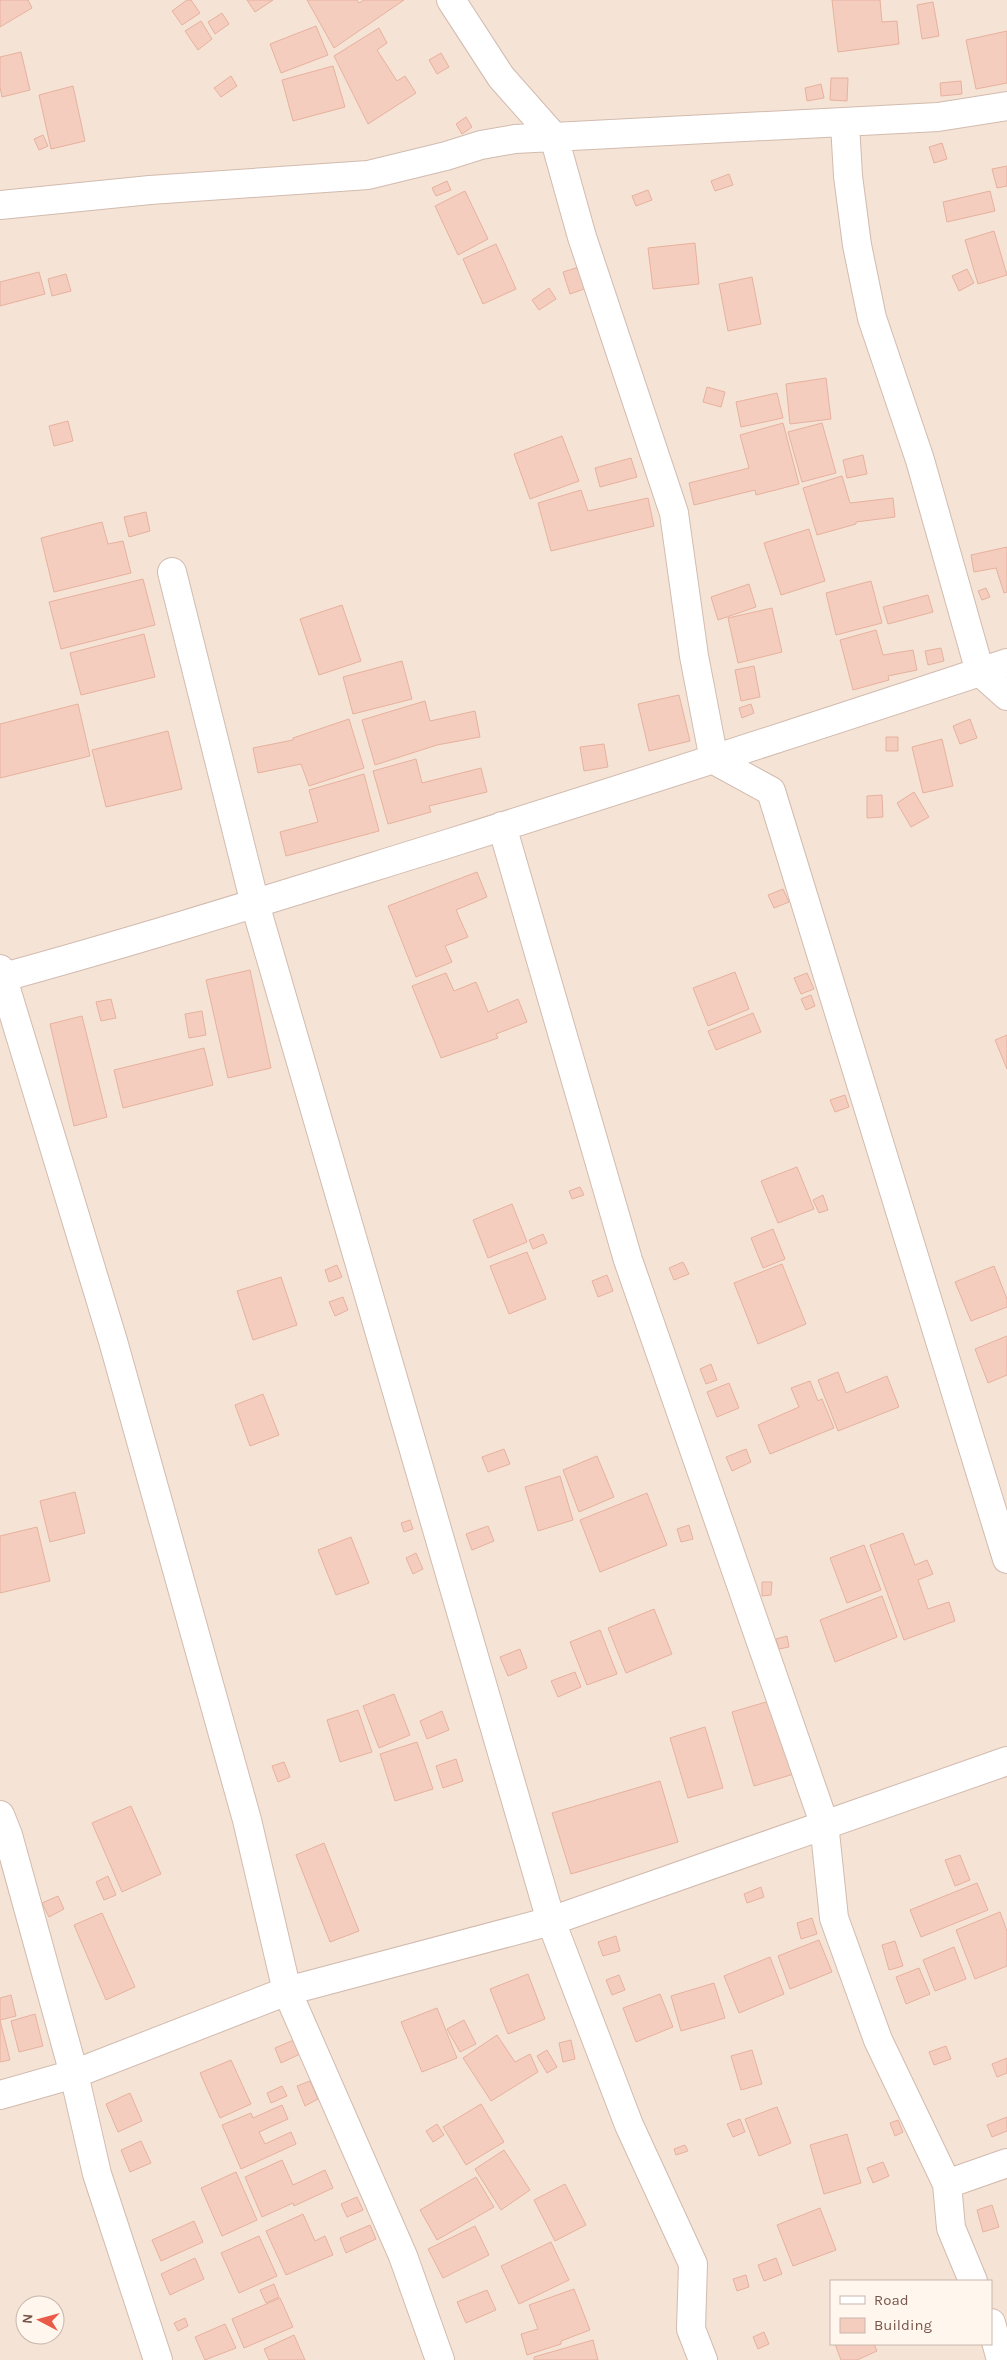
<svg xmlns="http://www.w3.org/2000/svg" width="1007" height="2360" font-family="Karla,sans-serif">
<rect width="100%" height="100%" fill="#fdf2e7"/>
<path fill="#f5e3d5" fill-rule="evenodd" d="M 0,0 L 1007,0 L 1007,2360 L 0,2360 ZM 831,2281 L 991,2281 L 991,2344 L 831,2344 ZM 25,2305 L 55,2305 L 55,2335 L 25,2335 Z"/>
<path fill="#f4cdbe" stroke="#e7b19e" d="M 0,0 L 28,0 L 32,8 L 0,27 Z
M 187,0 L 191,0 L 200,13 L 182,25 L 172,11 Z
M 247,0 L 273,0 L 255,12 Z
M 307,0 L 357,0 L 359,3 L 364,0 L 404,0 L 334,48 Z
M 832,0 L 880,0 L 882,22 L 897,21 L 899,44 L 838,52 Z
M 933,2 L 939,36 L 922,39 L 917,5 Z
M 222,13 L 229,24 L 215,34 L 208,22 Z
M 201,21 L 212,39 L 198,50 L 185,31 Z
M 316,26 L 328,55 L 281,73 L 270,44 Z
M 379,28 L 387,43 L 377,50 L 397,81 L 405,76 L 416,93 L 368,124 L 334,56 Z
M 1007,31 L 1007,83 L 976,89 L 966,40 Z
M 21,52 L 30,90 L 2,97 L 0,87 L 0,57 Z
M 441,53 L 449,67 L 437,74 L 429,60 Z
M 333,66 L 345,107 L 293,121 L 282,80 Z
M 231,76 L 237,86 L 221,97 L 214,88 Z
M 831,78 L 848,78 L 847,101 L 830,100 Z
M 961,81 L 962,94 L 941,96 L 940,83 Z
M 821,84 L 824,98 L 807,101 L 805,88 Z
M 73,86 L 85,141 L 51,149 L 39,95 Z
M 466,117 L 472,127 L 462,134 L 456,124 Z
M 43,135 L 48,146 L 39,150 L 34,139 Z
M 942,143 L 947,159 L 934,163 L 929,147 Z
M 1007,166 L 1007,186 L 997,188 L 992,169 Z
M 729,174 L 733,185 L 715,191 L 711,181 Z
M 447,181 L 451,190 L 436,196 L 432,188 Z
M 648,190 L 652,200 L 636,206 L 632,196 Z
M 465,191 L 488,239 L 458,255 L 435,206 Z
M 990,191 L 995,211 L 947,222 L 943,202 Z
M 994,231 L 1007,275 L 978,284 L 965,240 Z
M 695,243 L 699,284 L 653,289 L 648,248 Z
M 496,244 L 516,289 L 483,304 L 463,259 Z
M 579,267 L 587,288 L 570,294 L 563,272 Z
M 967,269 L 974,283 L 959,291 L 952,276 Z
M 39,272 L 45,294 L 0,306 L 0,282 Z
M 66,274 L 71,291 L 52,296 L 48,279 Z
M 752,277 L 761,324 L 728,331 L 719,284 Z
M 549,288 L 556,299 L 539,310 L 532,300 Z
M 826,378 L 831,419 L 790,424 L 786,384 Z
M 707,387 L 725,392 L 721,407 L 703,402 Z
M 777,393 L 783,418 L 741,427 L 736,402 Z
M 68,421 L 73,441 L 54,446 L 49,426 Z
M 783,423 L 799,484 L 756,495 L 755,490 L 694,505 L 689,483 L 749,468 L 740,435 Z
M 822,423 L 836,473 L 802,482 L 788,432 Z
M 562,436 L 579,481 L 530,499 L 514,454 Z
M 863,455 L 867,474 L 847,478 L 843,460 Z
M 631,458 L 637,477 L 600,487 L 595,468 Z
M 842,476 L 850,503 L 893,498 L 895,517 L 856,522 L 856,524 L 817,535 L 803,488 Z
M 581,490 L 588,511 L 648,498 L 654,526 L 551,551 L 538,503 Z
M 146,512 L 150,531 L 129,537 L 124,517 Z
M 102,522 L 108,544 L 123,541 L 131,573 L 54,592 L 41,538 Z
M 809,529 L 825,581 L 781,595 L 764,543 Z
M 1007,547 L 1007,592 L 1004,593 L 996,568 L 974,572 L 971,555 Z
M 143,579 L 155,625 L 61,649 L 49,602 Z
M 871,581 L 882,623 L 836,635 L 826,593 Z
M 749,584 L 756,607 L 718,620 L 711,597 Z
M 986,588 L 990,597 L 982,600 L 978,591 Z
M 928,595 L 933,612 L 888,624 L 883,607 Z
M 342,605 L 361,661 L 319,675 L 300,619 Z
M 772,608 L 782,652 L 738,663 L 728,618 Z
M 876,630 L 883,655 L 913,650 L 917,670 L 888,676 L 889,680 L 853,690 L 840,640 Z
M 144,634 L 155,677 L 81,695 L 70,653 Z
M 941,648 L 944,661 L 928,665 L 925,651 Z
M 402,661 L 412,699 L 353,714 L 343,677 Z
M 754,666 L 760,697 L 741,701 L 735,670 Z
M 679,695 L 690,741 L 649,751 L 638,704 Z
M 425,701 L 430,721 L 475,711 L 480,737 L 437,745 L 375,765 L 362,720 Z
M 78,704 L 90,756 L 0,778 L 0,724 Z
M 751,704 L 754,713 L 742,718 L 739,708 Z
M 349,719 L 364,768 L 309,786 L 301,764 L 258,773 L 253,748 L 293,740 L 293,738 Z
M 970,719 L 977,738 L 960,744 L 953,726 Z
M 168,731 L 182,789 L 106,807 L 92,750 Z
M 886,737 L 898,737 L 898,751 L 886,751 Z
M 942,739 L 953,786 L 923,793 L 912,747 Z
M 604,744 L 608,767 L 584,771 L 580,747 Z
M 416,759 L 422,783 L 481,768 L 487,792 L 429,806 L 431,812 L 388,824 L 373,771 Z
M 364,774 L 379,831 L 286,856 L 280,832 L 318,822 L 309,790 Z
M 914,792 L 929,817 L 911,827 L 897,803 Z
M 882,795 L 883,817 L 867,818 L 867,796 Z
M 477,872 L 487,897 L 456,910 L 468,937 L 445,946 L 452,962 L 416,977 L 388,906 Z
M 783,889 L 789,902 L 774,908 L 768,895 Z
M 250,970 L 271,1068 L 228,1078 L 206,980 Z
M 735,972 L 749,1009 L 708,1026 L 693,988 Z
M 446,973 L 454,991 L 476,982 L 488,1012 L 518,999 L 527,1022 L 496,1034 L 498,1038 L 441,1058 L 412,986 Z
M 807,973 L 814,989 L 801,994 L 794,978 Z
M 811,995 L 815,1006 L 806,1010 L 801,999 Z
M 111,999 L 116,1018 L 101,1021 L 96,1002 Z
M 202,1011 L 206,1035 L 189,1038 L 185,1014 Z
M 753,1013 L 761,1032 L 716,1050 L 708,1031 Z
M 82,1016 L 107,1117 L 74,1126 L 50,1024 Z
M 1007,1035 L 1007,1069 L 995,1040 Z
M 204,1048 L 213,1085 L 123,1108 L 114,1070 Z
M 845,1095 L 849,1107 L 835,1112 L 830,1100 Z
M 797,1167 L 814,1209 L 778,1223 L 761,1181 Z
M 580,1187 L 584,1195 L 572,1199 L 569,1191 Z
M 823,1195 L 828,1210 L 819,1213 L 813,1200 Z
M 512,1204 L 527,1242 L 488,1258 L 473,1220 Z
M 773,1229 L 785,1259 L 763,1268 L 751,1238 Z
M 543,1234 L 547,1243 L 533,1249 L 529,1240 Z
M 527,1252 L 546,1299 L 509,1314 L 490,1266 Z
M 683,1262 L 689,1274 L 674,1280 L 669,1268 Z
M 782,1264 L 806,1324 L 758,1344 L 734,1283 Z
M 337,1265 L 342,1277 L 329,1282 L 325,1270 Z
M 994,1266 L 1007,1299 L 1007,1307 L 971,1321 L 955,1282 Z
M 607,1275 L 613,1291 L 598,1297 L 592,1281 Z
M 281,1277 L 297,1325 L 253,1340 L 237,1291 Z
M 343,1297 L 348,1310 L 335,1316 L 329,1302 Z
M 1007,1336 L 1007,1375 L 988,1383 L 975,1349 Z
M 711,1364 L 717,1380 L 706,1384 L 700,1369 Z
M 838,1372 L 846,1393 L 887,1376 L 899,1407 L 838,1431 L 818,1380 Z
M 810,1381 L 818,1401 L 822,1399 L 834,1428 L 770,1454 L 758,1425 L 799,1407 L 791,1388 Z
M 729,1383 L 739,1408 L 717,1417 L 707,1392 Z
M 263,1394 L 279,1435 L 250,1446 L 235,1405 Z
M 504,1449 L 510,1464 L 488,1472 L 482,1457 Z
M 746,1449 L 751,1462 L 732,1471 L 726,1457 Z
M 597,1456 L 614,1497 L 579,1512 L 563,1470 Z
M 560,1476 L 573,1520 L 538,1531 L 525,1487 Z
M 75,1492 L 85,1533 L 50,1542 L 40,1501 Z
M 647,1493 L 667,1545 L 600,1572 L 580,1520 Z
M 410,1520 L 413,1529 L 404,1532 L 401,1523 Z
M 689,1525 L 693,1539 L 681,1542 L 677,1529 Z
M 488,1526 L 494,1541 L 472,1550 L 466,1534 Z
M 37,1527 L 50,1581 L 0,1593 L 0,1536 Z
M 903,1533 L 915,1565 L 927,1560 L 933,1574 L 918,1580 L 928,1609 L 949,1602 L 955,1621 L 904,1640 L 870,1545 Z
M 351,1537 L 369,1583 L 336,1595 L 318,1550 Z
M 864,1545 L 881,1590 L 847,1603 L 830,1558 Z
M 416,1553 L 423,1569 L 413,1574 L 406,1558 Z
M 762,1582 L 772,1582 L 771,1595 L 762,1596 Z
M 882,1596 L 897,1637 L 835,1662 L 820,1620 Z
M 654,1609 L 672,1654 L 626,1673 L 608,1628 Z
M 600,1630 L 617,1674 L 587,1685 L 570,1642 Z
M 787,1636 L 789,1647 L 779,1649 L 776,1639 Z
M 520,1649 L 527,1668 L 508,1676 L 500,1657 Z
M 575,1672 L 581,1687 L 558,1697 L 551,1681 Z
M 394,1694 L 410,1735 L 379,1748 L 363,1706 Z
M 773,1700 L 794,1774 L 754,1786 L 732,1712 Z
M 358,1710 L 372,1752 L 340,1762 L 327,1720 Z
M 442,1711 L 449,1730 L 427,1739 L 420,1721 Z
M 705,1727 L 723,1788 L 688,1798 L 670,1738 Z
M 417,1742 L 433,1789 L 395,1801 L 380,1754 Z
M 456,1759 L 463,1781 L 443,1788 L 436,1766 Z
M 284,1762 L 290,1777 L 278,1782 L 272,1766 Z
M 660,1781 L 678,1842 L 571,1874 L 552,1813 Z
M 131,1806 L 161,1874 L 122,1892 L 92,1823 Z
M 324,1843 L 359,1931 L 330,1942 L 296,1855 Z
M 960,1855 L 970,1880 L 955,1886 L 945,1860 Z
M 108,1876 L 116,1895 L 104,1900 L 96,1882 Z
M 977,1883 L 988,1910 L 921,1937 L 910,1910 Z
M 761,1887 L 764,1897 L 747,1903 L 744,1894 Z
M 58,1896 L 64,1909 L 49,1917 L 42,1903 Z
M 1000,1912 L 1007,1931 L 1007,1966 L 975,1979 L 956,1930 Z
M 102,1913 L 135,1987 L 106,2000 L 74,1925 Z
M 812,1918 L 817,1934 L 801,1939 L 797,1923 Z
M 616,1936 L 620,1951 L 603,1956 L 598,1942 Z
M 819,1940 L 832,1972 L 790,1989 L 778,1956 Z
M 895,1941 L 903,1966 L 889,1970 L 882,1945 Z
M 954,1947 L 966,1979 L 935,1991 L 923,1960 Z
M 770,1957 L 784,1994 L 739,2013 L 724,1976 Z
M 919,1968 L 930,1994 L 906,2004 L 896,1977 Z
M 528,1974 L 545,2019 L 508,2034 L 490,1989 Z
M 619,1975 L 625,1990 L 612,1995 L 606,1980 Z
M 714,1983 L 725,2018 L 681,2031 L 671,1996 Z
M 660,1994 L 673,2027 L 636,2042 L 623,2008 Z
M 11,1995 L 16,2016 L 0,2020 L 10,2060 L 0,2062 L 0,1998 Z
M 437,2008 L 457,2058 L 422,2072 L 401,2022 Z
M 35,2014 L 43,2046 L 19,2052 L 11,2021 Z
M 464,2020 L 476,2044 L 460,2052 L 447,2029 Z
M 497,2035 L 515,2062 L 530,2054 L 538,2072 L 491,2101 L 463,2058 Z
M 294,2040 L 300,2054 L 281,2063 L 275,2048 Z
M 571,2040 L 575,2059 L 563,2062 L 559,2043 Z
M 946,2046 L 951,2059 L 934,2065 L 929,2052 Z
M 547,2050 L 557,2067 L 547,2073 L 537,2056 Z
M 752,2050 L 762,2084 L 741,2090 L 731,2056 Z
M 1007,2058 L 1007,2073 L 997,2077 L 992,2064 Z
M 231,2060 L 251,2104 L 220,2118 L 200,2073 Z
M 310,2081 L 318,2099 L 305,2106 L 297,2086 Z
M 282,2086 L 287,2096 L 271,2103 L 267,2093 Z
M 130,2093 L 142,2121 L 118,2132 L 106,2104 Z
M 481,2104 L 504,2142 L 466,2165 L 443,2127 Z
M 282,2105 L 288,2119 L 259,2132 L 265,2144 L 291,2132 L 296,2144 L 241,2169 L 222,2125 L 251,2113 L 253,2118 Z
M 777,2107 L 791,2143 L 759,2156 L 745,2119 Z
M 1007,2117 L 1007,2131 L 992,2137 L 987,2125 Z
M 740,2119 L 745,2132 L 733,2137 L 727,2124 Z
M 898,2120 L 903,2132 L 895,2136 L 890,2123 Z
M 437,2124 L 444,2135 L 433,2142 L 426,2131 Z
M 847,2134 L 861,2183 L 824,2194 L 810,2145 Z
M 141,2141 L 151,2163 L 130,2172 L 121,2150 Z
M 685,2145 L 688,2151 L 676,2155 L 674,2149 Z
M 504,2150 L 530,2190 L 501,2210 L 475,2169 Z
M 282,2160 L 293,2185 L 325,2170 L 333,2188 L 294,2206 L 293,2203 L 262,2217 L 245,2177 Z
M 883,2162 L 889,2176 L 873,2183 L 867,2168 Z
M 236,2172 L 257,2220 L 222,2236 L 201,2188 Z
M 476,2177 L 494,2207 L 437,2240 L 420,2210 Z
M 565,2184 L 586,2225 L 555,2241 L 534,2200 Z
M 357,2197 L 363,2210 L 347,2217 L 341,2204 Z
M 992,2205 L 999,2227 L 983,2232 L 977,2210 Z
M 820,2208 L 836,2250 L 793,2266 L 777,2225 Z
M 303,2214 L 315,2241 L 325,2236 L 333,2255 L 286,2275 L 266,2231 Z
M 194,2221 L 203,2242 L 161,2261 L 152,2240 Z
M 370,2225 L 376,2239 L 346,2253 L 340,2238 Z
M 475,2226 L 489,2255 L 443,2278 L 428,2249 Z
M 259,2236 L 277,2276 L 239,2293 L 221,2253 Z
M 551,2242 L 569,2280 L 519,2304 L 501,2266 Z
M 195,2258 L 204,2279 L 170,2295 L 161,2274 Z
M 776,2258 L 782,2274 L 764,2281 L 758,2265 Z
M 746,2275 L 749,2287 L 737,2291 L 733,2279 Z
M 274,2284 L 279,2297 L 266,2303 L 260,2290 Z
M 574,2289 L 590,2330 L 561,2341 L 561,2344 L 527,2355 L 521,2334 L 538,2329 L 529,2305 Z
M 487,2290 L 496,2310 L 466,2323 L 457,2302 Z
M 280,2298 L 293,2327 L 244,2348 L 232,2319 Z
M 185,2318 L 188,2326 L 178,2331 L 174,2323 Z
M 225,2324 L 236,2348 L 205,2360 L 195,2337 Z
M 764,2332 L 769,2344 L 758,2349 L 753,2337 Z
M 294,2335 L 305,2360 L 269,2360 L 264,2349 Z
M 593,2340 L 598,2360 L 534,2360 L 534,2357 Z
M 835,2344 L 874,2344 L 877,2351 L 857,2360 L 841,2360 Z"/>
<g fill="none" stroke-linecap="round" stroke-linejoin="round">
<defs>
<path id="street" d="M 451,0 L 501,77 L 554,137 L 582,237 L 674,513 L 694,656 L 714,760 L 771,791 L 1007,1559
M 845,124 L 848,176 L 857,245 L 872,318 L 920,460 L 980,672 L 1007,696
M 0,205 L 150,190 L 368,175 L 446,156 L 481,145 L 515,139 L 938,117 L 1007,106
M 172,572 L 255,904 L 551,1921 L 629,2125 L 693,2264 L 691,2329 L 703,2360
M 502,826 L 628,1260 L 824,1823 L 834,1918 L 878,2040 L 947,2184 L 951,2228 L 973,2281
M 0,969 L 113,1341 L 247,1820 L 287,1991 L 403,2256 L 440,2360
M 0,978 C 150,937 298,890 447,844 C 634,785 821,725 1007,663
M 0,1815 L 8,1835 L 74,2074 L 97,2174 L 158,2360
M 0,2095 L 74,2074 L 287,1991 L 551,1921 L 1007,1761
M 947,2184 L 1007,2163
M 991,2323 L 1001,2360"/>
</defs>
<use href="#street" stroke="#d2bbaf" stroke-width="30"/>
<use href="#street" stroke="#fff" stroke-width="28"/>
</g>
<rect x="830" y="2280" width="162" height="65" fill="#fff7ee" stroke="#c9b6ac"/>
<rect x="840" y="2296" width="25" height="8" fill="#ffffff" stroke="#c9b6ac"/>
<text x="874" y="2305" font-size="15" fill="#78554a">Road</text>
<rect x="840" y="2318" width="25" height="15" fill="#f4cdbe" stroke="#c9b6ac"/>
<text x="874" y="2330" font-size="15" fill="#78554a">Building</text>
<g transform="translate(40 2320) rotate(276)"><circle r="24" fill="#fff7ee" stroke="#c9b6ac"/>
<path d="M0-4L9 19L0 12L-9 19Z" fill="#ea5a49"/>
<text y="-8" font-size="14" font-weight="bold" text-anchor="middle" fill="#78554a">N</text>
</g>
</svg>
